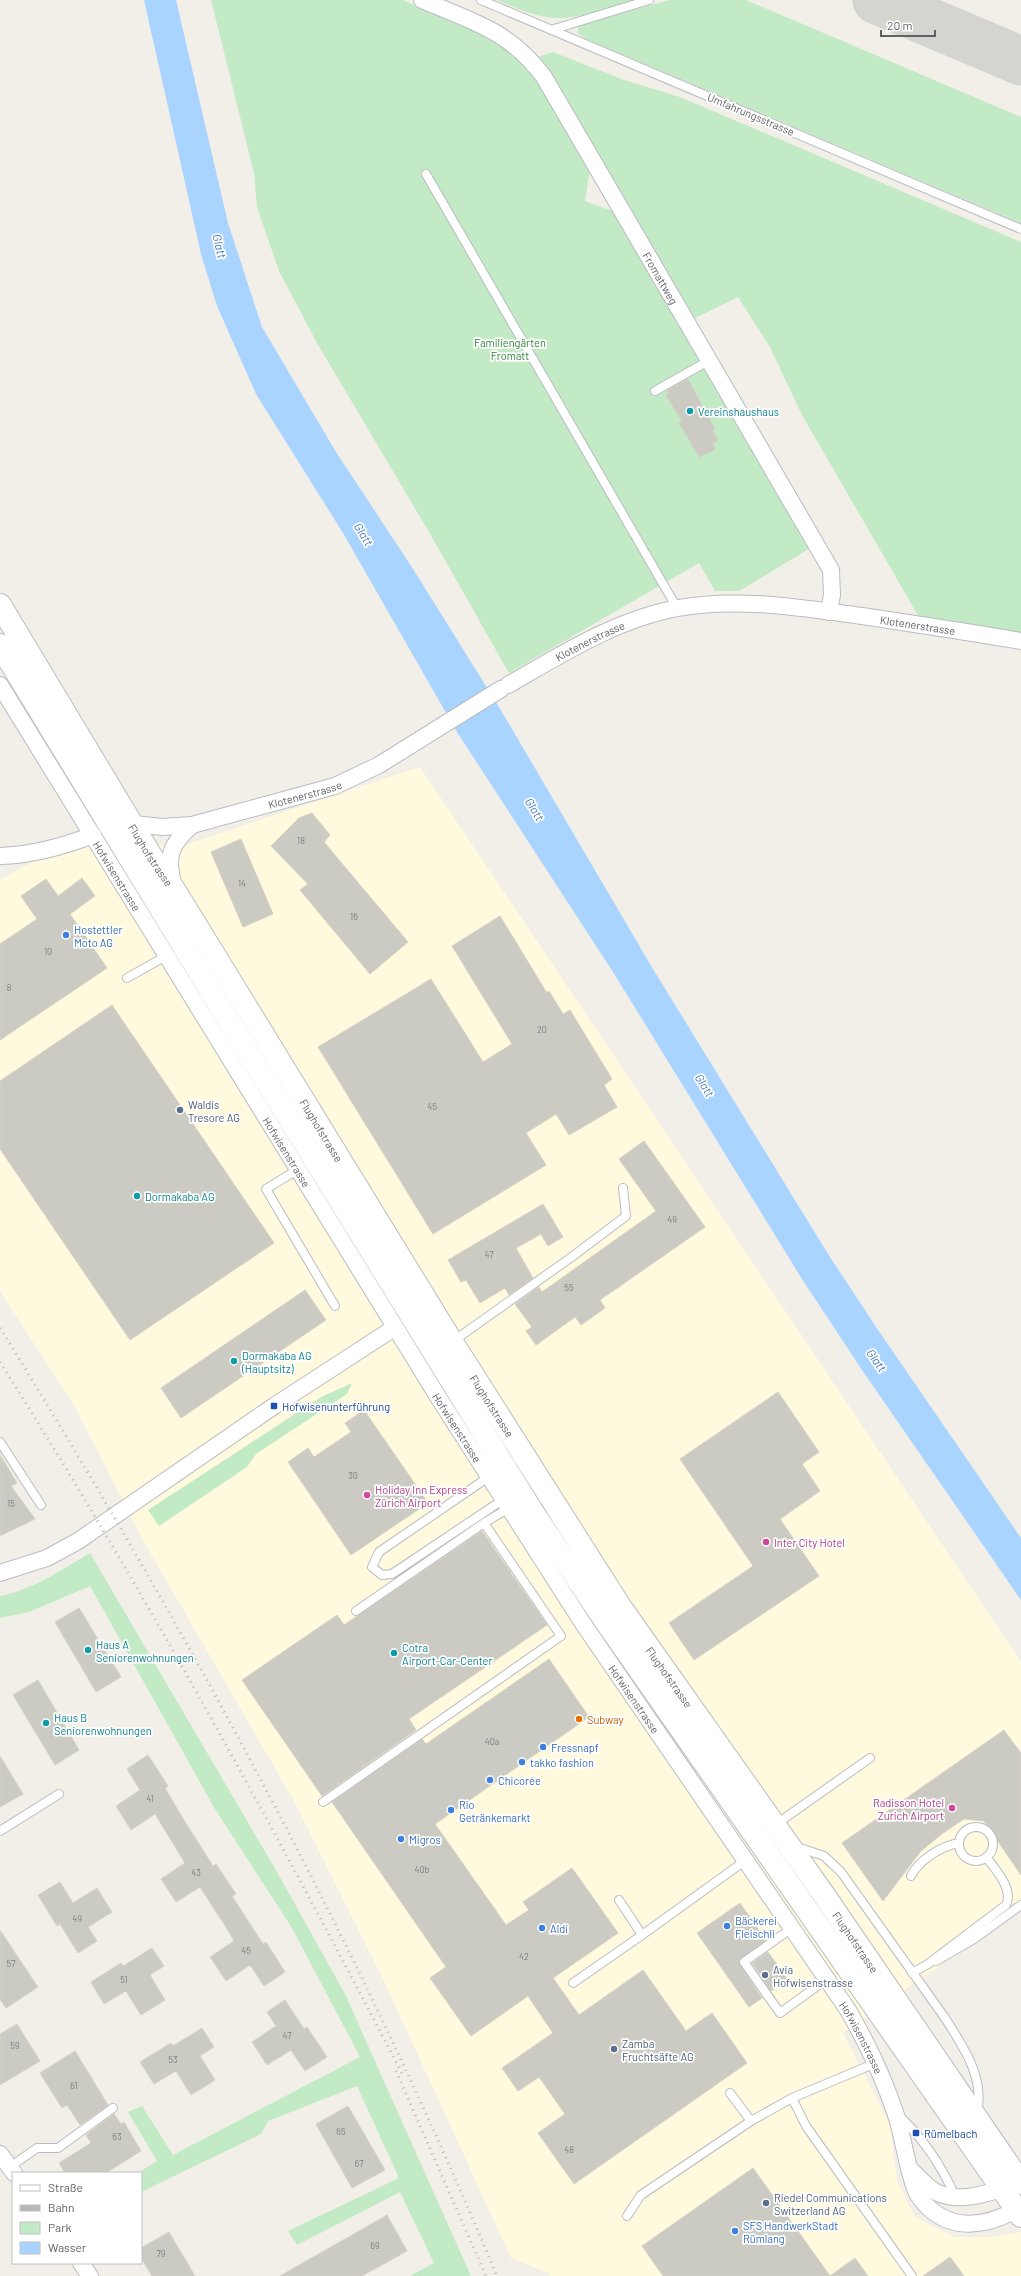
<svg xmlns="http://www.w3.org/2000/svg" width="1021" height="2276" font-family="Barlow,sans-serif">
<rect width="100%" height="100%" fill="#f1efe7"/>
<path fill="#fffade" d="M 420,767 L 1021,1662 L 1021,1909 L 843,2033 L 890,2125 L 897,2181 L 915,2217 L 954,2237 L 993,2237 L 1021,2232 L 1021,2276 L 549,2276 L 548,2273 L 511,2258 L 383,1979 L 294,1801 L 144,1542 L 75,1407 L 0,1291 L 0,880 L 62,845 L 185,845 Z"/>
<path fill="#c2eac5" d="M 211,0 L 403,0 L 495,40 L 529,68 L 590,169 L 585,201 L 621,214 L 812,547 L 739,591 L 715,591 L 699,563 L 509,673 L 429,532 L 317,343 L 279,271 L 257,207 L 254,173 Z
M 497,0 L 637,0 C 613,6 580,19 556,18 C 535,17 516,8 497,0 Z
M 669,0 L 746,0 L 1021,117 L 1021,223 L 586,39 L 577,32 L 580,25 Z
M 553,52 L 621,79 L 680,97 L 1021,242 L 1021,633 L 919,617 L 802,415 L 770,347 L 738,297 L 693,319 L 550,75 L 538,57 Z
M 352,1383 L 347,1394 L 256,1454 L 247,1467 L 159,1526 L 148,1510 L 321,1397 Z
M 90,1553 L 277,1872 L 345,1994 L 471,2276 L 410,2276 L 434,2263 L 400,2192 L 297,2245 L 288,2231 L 399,2178 L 357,2086 L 268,2121 L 261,2134 L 141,2192 L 141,2173 L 138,2173 L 157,2161 L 128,2112 L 142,2106 L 173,2155 L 360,2057 L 292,1928 L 215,1809 L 90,1586 L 29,1612 L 0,1618 L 0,1596 C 32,1590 63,1569 90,1553 Z"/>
<path fill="#a9d4ff" d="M 144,0 L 176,0 L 228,223 L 262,327 L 336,452 L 413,569 L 499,707 L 653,969 L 828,1254 L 876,1327 L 1021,1538 L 1021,1600 L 862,1370 L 802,1279 L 613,972 L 457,732 L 343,533 L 256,394 L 217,306 L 201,254 Z"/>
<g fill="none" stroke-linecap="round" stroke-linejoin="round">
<path stroke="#d4d4d0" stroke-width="49" d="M 877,0 L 1021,61"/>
</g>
<path fill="#cccbc3" stroke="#d6d2c4" d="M 688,379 L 715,429 L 713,431 L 718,440 L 713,443 L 715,450 L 699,457 L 679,423 L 682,422 L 666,395 L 669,394 L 667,390 Z
M 312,813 L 330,835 L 324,842 L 408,942 L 370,974 L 300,890 L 308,884 L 271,846 L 299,818 Z
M 241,839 L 273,914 L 243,927 L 211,852 Z
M 82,878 L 95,896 L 70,914 L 107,968 L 0,1040 L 0,944 L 37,919 L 21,896 L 46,879 L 58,896 Z
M 500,916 L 547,993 L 549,991 L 563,1014 L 570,1010 L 612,1079 L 604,1085 L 617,1107 L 569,1135 L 556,1114 L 526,1133 L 546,1165 L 433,1234 L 318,1047 L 431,979 L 483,1062 L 512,1044 L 452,946 Z
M 112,1005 L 274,1243 L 130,1340 L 0,1149 L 0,1081 Z
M 644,1141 L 705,1227 L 600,1300 L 605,1308 L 581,1325 L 575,1317 L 536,1345 L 526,1331 L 532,1327 L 515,1304 L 539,1287 L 542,1292 L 656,1211 L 619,1159 Z
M 543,1204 L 563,1237 L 548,1246 L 541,1234 L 516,1248 L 533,1278 L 509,1295 L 505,1288 L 480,1303 L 466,1280 L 461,1282 L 448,1260 Z
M 305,1290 L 326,1320 L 181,1418 L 161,1388 Z
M 778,1392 L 819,1452 L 802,1464 L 820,1491 L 780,1519 L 819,1576 L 694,1660 L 669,1623 L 753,1566 L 680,1459 Z
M 364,1410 L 428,1503 L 351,1555 L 288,1462 L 308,1448 L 314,1457 L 351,1432 L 345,1423 Z
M 0,1455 L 17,1483 L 11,1486 L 35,1519 L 0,1536 Z
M 482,1531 L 547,1625 L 409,1719 L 416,1730 L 322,1796 L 242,1680 L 337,1615 L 344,1625 Z
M 79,1608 L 121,1677 L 96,1692 L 55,1622 Z
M 549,1659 L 589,1717 L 435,1824 L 506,1925 L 529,1910 L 523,1902 L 572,1868 L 618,1933 L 553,1978 L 579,2015 L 643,1970 L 686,2031 L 712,2013 L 747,2063 L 574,2184 L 538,2133 L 565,2114 L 539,2077 L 518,2091 L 502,2068 L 553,2033 L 528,1996 L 471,2036 L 430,1978 L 446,1967 L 332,1802 L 422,1739 L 426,1744 Z
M 38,1680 L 79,1750 L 55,1765 L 13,1695 Z
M 1004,1730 L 1021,1753 L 1021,1875 L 984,1821 L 964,1819 L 943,1833 L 921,1851 L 883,1901 L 842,1843 Z
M 148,1755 L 168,1786 L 165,1788 L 182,1817 L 213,1866 L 216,1864 L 236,1894 L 232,1896 L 263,1944 L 266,1942 L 285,1972 L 264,1986 L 250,1965 L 226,1981 L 210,1957 L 234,1941 L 226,1927 L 200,1887 L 176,1902 L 161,1879 L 185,1863 L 155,1814 L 131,1830 L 116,1806 L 140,1790 L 127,1769 Z
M 0,1756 L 23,1794 L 0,1807 Z
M 60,1882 L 73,1903 L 97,1888 L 112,1912 L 88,1927 L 97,1941 L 78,1953 L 60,1924 L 57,1926 L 38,1895 Z
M 740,1903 L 766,1940 L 739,1960 L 740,1965 L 762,1998 L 749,2007 L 697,1933 Z
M 0,1930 L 38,1987 L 6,2008 L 0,1999 Z
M 152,1948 L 164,1966 L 150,1975 L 165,2000 L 141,2015 L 126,1991 L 104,2004 L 91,1982 L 121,1963 L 123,1966 Z
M 768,1952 L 788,1980 L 771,1991 L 752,1963 Z
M 285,2000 L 304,2029 L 307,2027 L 327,2057 L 305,2071 L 291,2050 L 267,2065 L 252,2042 L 276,2026 L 267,2012 Z
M 17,2024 L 40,2061 L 0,2085 L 0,2034 Z
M 202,2028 L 214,2047 L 200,2056 L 215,2080 L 191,2095 L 176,2071 L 154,2084 L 140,2062 L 171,2043 L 173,2046 Z
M 75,2051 L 108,2105 L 80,2125 L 67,2105 L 62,2108 L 40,2073 Z
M 348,2106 L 385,2170 L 352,2188 L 316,2124 Z
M 114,2114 L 121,2124 L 124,2122 L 141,2151 L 106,2173 L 65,2173 L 59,2163 L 91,2143 L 86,2135 Z
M 753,2168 L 830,2276 L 663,2276 L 642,2246 Z
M 387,2215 L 407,2251 L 362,2276 L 280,2276 Z
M 169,2232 L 195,2276 L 152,2276 L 141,2258 L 141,2248 Z
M 950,2257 L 964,2276 L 923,2276 Z
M 855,2258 L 868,2276 L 830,2276 Z"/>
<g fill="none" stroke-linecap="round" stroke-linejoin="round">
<defs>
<path id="service" d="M 481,0 L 1021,229
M 551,30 L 649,0
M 426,174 L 677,608
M 655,391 L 710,360
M 127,978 L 166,956
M 297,1170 L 266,1189 L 335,1306
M 452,1342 L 573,1256 L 626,1216 L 623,1188
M 0,1442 L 41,1505
M 490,1476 L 379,1552 L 372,1567 L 382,1575 L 392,1574 L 504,1499
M 356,1611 L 484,1523 L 509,1508
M 323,1802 L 561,1636 L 484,1523
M 775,1825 L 870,1758
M959 1844a17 17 0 1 1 34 0a17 17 0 1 1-34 0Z
M 0,1831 L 59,1794
M 794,1846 L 824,1856 L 841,1872 L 945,2018 C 963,2046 985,2078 977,2112
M 911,1876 C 919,1860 941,1846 959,1843
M 619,1900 L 642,1935 L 746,1860
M 792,1928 L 744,1962 L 780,2013 L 827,1979
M 936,1961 L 974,1939 L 1021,1905
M 912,1973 L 928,1964 L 1006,1905 C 1014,1889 995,1869 986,1857
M 573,1983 L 642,1935
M 730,2093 L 751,2121
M 792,2098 L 806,2126 L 912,2276
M 899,2116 C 923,2138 942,2167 955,2196
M 10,2167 L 37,2148 L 58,2148 L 113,2108
M 627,2216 L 641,2195 L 751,2121 L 792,2098 L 876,2063"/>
<g id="minor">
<path id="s1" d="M 422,0 C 473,22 509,30 544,77 L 831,570 L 832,595 L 829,612"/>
<path id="s2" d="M 0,685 L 440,1400 L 584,1625 L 848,2010 C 867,2043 883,2076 895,2112 C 904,2138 906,2166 916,2191 C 919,2198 924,2203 929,2208 C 955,2232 988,2225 1016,2210"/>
<path id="s3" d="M 508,685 C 562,654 617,619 678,608 C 739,597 802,608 862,616 C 915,624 968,632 1021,641"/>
<path id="s4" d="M 133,824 L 162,827 L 192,825 L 335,786 L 379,765 L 501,689"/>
<path d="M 0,856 C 33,855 62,847 93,835"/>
<path d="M 173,883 C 166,855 171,844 192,825"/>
<path d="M 0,1573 L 47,1558 L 78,1541 L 274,1406 L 394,1328"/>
<path d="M 0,2154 L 14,2173"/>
<path d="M 910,2169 C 918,2176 927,2188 938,2193 C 958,2202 982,2195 1001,2189"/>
<path d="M 81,2263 L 90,2276"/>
</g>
<g id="secondary">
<path id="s5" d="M 0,605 L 151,856 L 175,891 L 452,1342 L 619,1605 L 824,1895 L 1021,2183"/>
<path d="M 0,645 L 240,1039 L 532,1511 L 604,1619 L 1021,2216"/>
</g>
</defs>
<use href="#service" stroke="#b9bcc1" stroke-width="10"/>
<use href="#minor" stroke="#b9bcc1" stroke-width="18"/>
<use href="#secondary" stroke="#babdc3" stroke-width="24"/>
<use href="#service" stroke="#fff" stroke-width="8"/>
<use href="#minor" stroke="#fff" stroke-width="16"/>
<use href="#secondary" stroke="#fff" stroke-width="22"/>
<path stroke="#b7b8b9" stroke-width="3" stroke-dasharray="1 5" stroke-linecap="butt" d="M 0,1328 C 188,1631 359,1946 497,2276
M 0,1362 C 147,1594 277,1834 404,2077
M 396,2071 L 486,2276"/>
</g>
<g fill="#0f9aa8" stroke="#fff" stroke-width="1.5">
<circle cx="690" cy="411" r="4"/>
<circle cx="137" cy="1196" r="4"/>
<circle cx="234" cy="1361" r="4"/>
<circle cx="88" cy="1650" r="4"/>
<circle cx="394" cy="1653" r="4"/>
<circle cx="46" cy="1723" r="4"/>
</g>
<g fill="#3f7fe0" stroke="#fff" stroke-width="1.5">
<circle cx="66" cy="935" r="4"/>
<circle cx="543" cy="1747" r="4"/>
<circle cx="522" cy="1762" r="4"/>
<circle cx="490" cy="1780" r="4"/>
<circle cx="451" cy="1810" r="4"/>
<circle cx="401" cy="1839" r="4"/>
<circle cx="727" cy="1926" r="4"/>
<circle cx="542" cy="1928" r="4"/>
<circle cx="735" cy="2231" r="4"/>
</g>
<g fill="#5c6f8a" stroke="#fff" stroke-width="1.5">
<circle cx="180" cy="1110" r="4"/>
<circle cx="765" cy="1975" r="4"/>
<circle cx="614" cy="2049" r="4"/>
<circle cx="766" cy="2203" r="4"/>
</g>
<g fill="#1a4fb4" stroke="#fff" stroke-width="1.5">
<rect x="270" y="1402" width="8" height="8" rx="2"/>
<rect x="912" y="2129" width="8" height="8" rx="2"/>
</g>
<g fill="#d1479c" stroke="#fff" stroke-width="1.5">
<circle cx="367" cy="1495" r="4"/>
<circle cx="766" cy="1542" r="4"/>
<circle cx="952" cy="1808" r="4"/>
</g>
<circle fill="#e8710a" stroke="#fff" stroke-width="1.5" cx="579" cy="1719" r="4"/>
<g text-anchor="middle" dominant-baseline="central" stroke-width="3.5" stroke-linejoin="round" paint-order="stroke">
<g font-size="9" fill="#7a7c7f">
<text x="301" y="840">18</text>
<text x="242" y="883">14</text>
<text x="354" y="916">16</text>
<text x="48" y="951">10</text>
<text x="9" y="987">8</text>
<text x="542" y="1029">20</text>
<text x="432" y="1106">45</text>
<text x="672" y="1219">49</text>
<text x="489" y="1254">47</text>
<text x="569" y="1287">55</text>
<text x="353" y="1475">30</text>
<text x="11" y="1503">15</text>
<text x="492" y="1741">40a</text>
<text x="150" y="1798">41</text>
<text x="422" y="1869">40b</text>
<text x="196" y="1872">43</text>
<text x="77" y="1918">49</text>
<text x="246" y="1950">45</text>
<text x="524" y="1956">42</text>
<text x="11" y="1963">57</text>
<text x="124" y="1979">51</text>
<text x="287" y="2035">47</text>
<text x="15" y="2045">59</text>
<text x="173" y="2059">53</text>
<text x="74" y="2085">61</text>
<text x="341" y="2131">65</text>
<text x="117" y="2136">63</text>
<text x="569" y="2149">48</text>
<text x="359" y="2163">67</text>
<text x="375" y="2245">69</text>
<text x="161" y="2253">79</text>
</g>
<g font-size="11" fill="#5e6268" stroke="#fff">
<text transform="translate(751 114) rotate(23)">Umfahrungsstrasse</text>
<text stroke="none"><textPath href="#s1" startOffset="379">Fromattweg</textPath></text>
<text stroke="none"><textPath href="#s3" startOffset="429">Klotenerstrasse</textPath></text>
<text stroke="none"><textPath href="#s3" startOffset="93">Klotenerstrasse</textPath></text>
<text stroke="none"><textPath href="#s4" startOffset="176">Klotenerstrasse</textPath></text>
<text stroke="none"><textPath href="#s5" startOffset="292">Flughofstrasse</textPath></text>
<text stroke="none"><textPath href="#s2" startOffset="224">Hofwisenstrasse</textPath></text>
<text stroke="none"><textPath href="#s5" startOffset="616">Flughofstrasse</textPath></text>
<text stroke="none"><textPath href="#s2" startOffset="548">Hofwisenstrasse</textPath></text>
<text stroke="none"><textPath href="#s5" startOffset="940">Flughofstrasse</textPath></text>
<text stroke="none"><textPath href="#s2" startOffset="872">Hofwisenstrasse</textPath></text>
<text stroke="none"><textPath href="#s5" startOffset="1264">Flughofstrasse</textPath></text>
<text stroke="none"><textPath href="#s2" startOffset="1196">Hofwisenstrasse</textPath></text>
<text stroke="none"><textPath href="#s5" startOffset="1588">Flughofstrasse</textPath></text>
<text stroke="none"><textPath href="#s2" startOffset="1604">Hofwisenstrasse</textPath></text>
</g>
<g font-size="11" fill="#30853a" stroke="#fff">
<text x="510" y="342">Familiengärten<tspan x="510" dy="13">Fromatt</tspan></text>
</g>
<g font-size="11" fill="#0d838f" stroke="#fff" text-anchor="start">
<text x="698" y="411">Vereinshaushaus</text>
<text x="145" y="1196">Dormakaba AG</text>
<text x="242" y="1355">Dormakaba AG<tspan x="242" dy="13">(Hauptsitz)</tspan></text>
<text x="96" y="1644">Haus A<tspan x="96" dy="13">Seniorenwohnungen</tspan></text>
<text x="402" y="1647">Cotra<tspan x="402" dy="13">Airport-Car-Center</tspan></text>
<text x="54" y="1717">Haus B<tspan x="54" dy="13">Seniorenwohnungen</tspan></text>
</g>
<g font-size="11" fill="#366cbe" stroke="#fff" text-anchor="start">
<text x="74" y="929">Hostettler<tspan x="74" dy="13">Moto AG</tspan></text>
<text x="551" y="1747">Fressnapf</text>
<text x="530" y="1762">takko fashion</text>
<text x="498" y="1780">Chicorée</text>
<text x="459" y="1804">Rio<tspan x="459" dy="13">Getränkemarkt</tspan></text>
<text x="409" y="1839">Migros</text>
<text x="735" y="1920">Bäckerei<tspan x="735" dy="13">Fleischli</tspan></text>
<text x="550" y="1928">Aldi</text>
<text x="743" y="2225">SFS HandwerkStadt<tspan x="743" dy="13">Rümlang</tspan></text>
</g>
<g font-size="11" fill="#4e5e75" stroke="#fff" text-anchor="start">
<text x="188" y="1104">Waldis<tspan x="188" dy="13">Tresore AG</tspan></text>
<text x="773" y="1969">Avia<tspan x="773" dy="13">Hofwisenstrasse</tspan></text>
<text x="622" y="2043">Zamba<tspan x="622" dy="13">Fruchtsäfte AG</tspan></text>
<text x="774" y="2197">Riedel Communications<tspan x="774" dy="13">Switzerland AG</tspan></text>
</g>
<g font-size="11" fill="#164399" stroke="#fff" text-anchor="start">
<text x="282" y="1406">Hofwisenunterführung</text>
<text x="924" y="2133">Rümelbach</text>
</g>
<g font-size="11" fill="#b23c85" stroke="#fff" text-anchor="start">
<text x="375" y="1489">Holiday Inn Express<tspan x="375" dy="13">Zürich Airport</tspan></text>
<text x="774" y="1542">Inter City Hotel</text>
<text x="944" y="1802" text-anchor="end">Radisson Hotel<tspan x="944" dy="13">Zurich Airport</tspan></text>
</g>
<g font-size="11" fill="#c56008" stroke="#fff" text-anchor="start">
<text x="587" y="1719">Subway</text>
</g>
<g font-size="12" font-style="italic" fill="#4077c3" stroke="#fff">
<text transform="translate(220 246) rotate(76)">Glatt</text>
<text transform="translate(364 534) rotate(58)">Glatt</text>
<text transform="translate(535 809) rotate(58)">Glatt</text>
<text transform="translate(705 1085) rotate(58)">Glatt</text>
<text transform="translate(877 1360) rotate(55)">Glatt</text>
</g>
</g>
<rect x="12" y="2172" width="130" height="92" fill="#ffffff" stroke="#bfc0c3"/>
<rect x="20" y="2185" width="20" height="6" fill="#ffffff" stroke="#bfc0c3"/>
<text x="48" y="2192" font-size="12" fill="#5e6268">Straße</text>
<rect x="20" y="2205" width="20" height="6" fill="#b7b8b9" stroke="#bfc0c3"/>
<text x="48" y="2212" font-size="12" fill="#5e6268">Bahn</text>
<rect x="20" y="2222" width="20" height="12" fill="#c2eac5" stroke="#bfc0c3"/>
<text x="48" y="2232" font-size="12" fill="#5e6268">Park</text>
<rect x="20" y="2242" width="20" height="12" fill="#a9d4ff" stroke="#bfc0c3"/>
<text x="48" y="2252" font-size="12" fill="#5e6268">Wasser</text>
<path d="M881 30v6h54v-6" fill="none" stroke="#5e6268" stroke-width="2"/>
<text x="887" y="30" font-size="12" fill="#5e6268" stroke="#ffffff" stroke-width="3" paint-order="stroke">20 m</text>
</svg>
